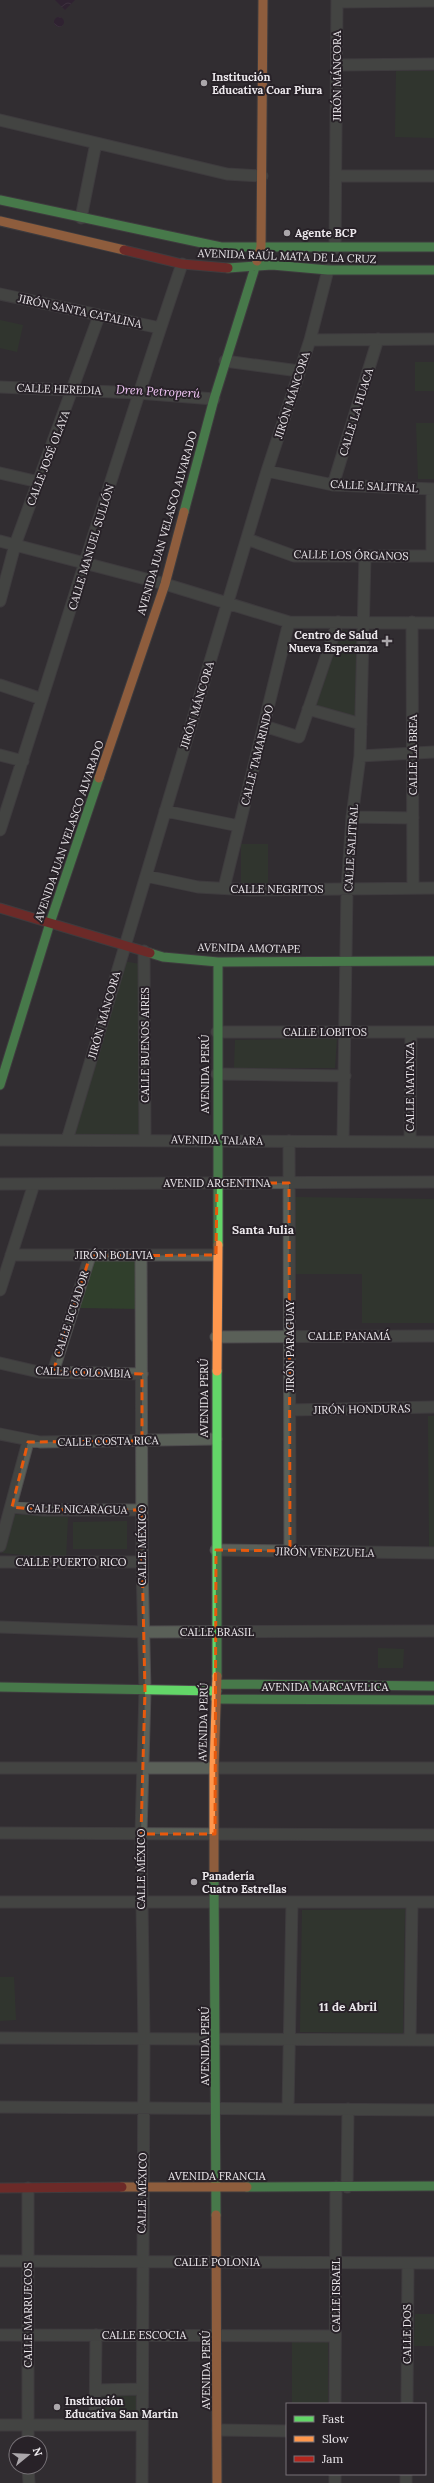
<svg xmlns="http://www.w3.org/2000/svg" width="434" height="2483" font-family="Lora,serif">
<defs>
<pattern id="water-waves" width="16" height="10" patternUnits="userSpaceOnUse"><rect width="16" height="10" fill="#2e1432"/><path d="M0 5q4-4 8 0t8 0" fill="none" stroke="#4c3650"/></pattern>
</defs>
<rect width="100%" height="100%" fill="#312d31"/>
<path fill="#303f2c" d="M 396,71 L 434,71 L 434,138 L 395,137 Z
M 0,320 L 23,325 L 17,352 L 0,348 Z
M 415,362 L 434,362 L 434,391 L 415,391 Z
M 416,423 L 434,423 L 434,479 L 418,479 Z
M 337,630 L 361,631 L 356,716 L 312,708 Z
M 241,844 L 268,844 L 268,885 L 241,885 Z
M 123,961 L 140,964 L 142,1137 L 74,1135 Z
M 337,1038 L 335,1068 L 234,1068 L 235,1040 Z
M 294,1197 L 434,1199 L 434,1323 L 362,1323 L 362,1274 L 293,1274 Z
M 92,1259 L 140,1259 L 139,1309 L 80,1308 Z
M 428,1416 L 434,1416 L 434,1550 L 429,1548 Z
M 10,1514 L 68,1517 L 66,1559 L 2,1553 Z
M 127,1521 L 127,1549 L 73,1549 L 73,1522 Z
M 378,1648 L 404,1649 L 403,1668 L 378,1668 Z
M 405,1909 L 403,2033 L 300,2032 L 302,1910 Z
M 0,1977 L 14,1977 L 16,2020 L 0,2021 Z
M 415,2314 L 434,2314 L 434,2346 L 414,2346 Z
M 292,2342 L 328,2342 L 328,2404 L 292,2404 Z
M 138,2391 L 138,2421 L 101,2421 L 101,2392 Z"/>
<path fill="url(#water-waves)" d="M 55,0 L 75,0 L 65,10 Z
M54 22a5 5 0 1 1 10 0a5 5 0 1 1-10 0Z"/>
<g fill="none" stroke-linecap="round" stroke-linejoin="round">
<defs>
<path id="street" d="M 337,2 L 434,1
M 337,65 L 434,64
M 0,120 L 227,174 L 262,176
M 337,176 L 434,176
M 81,218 L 96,143
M 335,248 L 337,0
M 0,294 L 160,328
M 310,340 L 434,339
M 225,361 L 299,371
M 0,387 L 138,393 L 214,399
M 267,471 L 333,485 L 434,489
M 0,473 L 39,482
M 333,485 L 378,339
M 432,489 L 432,556
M 247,539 L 294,556 L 434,556
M 0,541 L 165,584 L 289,622 L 434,623
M 0,601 L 15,545 L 99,316
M 412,622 L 413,888
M 0,685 L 42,699
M 308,709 L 361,724
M 264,726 L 299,737 L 338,622
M 0,755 L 23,761
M 360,756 L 434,752
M 165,811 L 239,826
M 352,817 L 413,818
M 0,830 C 61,642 118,452 182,264
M 146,876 L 198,887 L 251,890 L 434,888
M 224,888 L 289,622
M 144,951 L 145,1139
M 217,1032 L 434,1032
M 217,1074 L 345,1076
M 0,1140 L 434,1142
M 67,1140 L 267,471 L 310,340 L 328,270
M 289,1141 L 290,1551
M 343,1141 L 347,889 L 352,817 L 360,756 L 365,556
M 410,1142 L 411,1032
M 0,1184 L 434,1182
M 11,1255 L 216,1255
M 141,1255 L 142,1562 L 145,1691 L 141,1834 L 144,2038 L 142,2483
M 0,1290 L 34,1184
M 216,1337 L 434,1336
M 0,1363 L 39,1372 L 142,1374
M 53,1372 L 90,1256
M 290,1410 L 434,1407
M 0,1434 L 40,1442 L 216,1439
M 12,1507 L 43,1510 L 141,1510
M 0,1546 L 28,1442
M 216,1550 L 434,1553
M 0,1562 L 142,1562
M 0,1627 L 142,1632 L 434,1631
M 0,1768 L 434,1768
M 0,1833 L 434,1835
M 0,1902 L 434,1902
M 0,2038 L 434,2040
M 410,2040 L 412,1902
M 0,2107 L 434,2110
M 288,2109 L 292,1902
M 347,2187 L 348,2109
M 28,2188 L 28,2443
M 0,2261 L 434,2263
M 0,2335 L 335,2336
M 96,2390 L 141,2389
M 335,2404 L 336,2187
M 407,2404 L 408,2263
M 0,2425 L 141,2425
M 95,2425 L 96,2335
M 218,2430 L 287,2431
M 28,2467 L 29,2483
M 335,2483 L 335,2474
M 406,2483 L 406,2474"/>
<path id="fast" d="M 0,200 L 221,247 L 434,247
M 228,268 L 272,265 L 328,270 L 434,270
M 184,512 L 214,399 L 257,261
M 150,953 L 163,957 L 218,962 L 434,961
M 0,1085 L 50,923 L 99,778
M 218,1245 L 218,962
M 217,1676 L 217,1371
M 217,1684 L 434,1686
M 0,1687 L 217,1691
M 216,1699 L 434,1700
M 214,1878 L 216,2215
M 247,2187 L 434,2186"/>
<path id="slow" d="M 0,221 L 124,250
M 257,261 L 261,247 L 263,0
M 99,778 L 165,584 L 184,512
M 217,1371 L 218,1245
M 214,1878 L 214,1768 L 217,1676
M 122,2187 L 247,2187
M 216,2215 L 217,2483"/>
<path id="jam" d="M 124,250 L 182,264 L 228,268
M 0,908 L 150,953
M 0,2188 L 122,2187"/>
</defs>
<use href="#street" stroke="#4e4c4e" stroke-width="13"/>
<use href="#fast" stroke="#4e4c4e" stroke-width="11"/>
<use href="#slow" stroke="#4e4c4e" stroke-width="11"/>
<use href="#jam" stroke="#4e4c4e" stroke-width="11"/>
<use href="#street" stroke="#5a6058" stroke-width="11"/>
<use href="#fast" stroke="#63d668" stroke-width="9"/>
<use href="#slow" stroke="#ff974d" stroke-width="9"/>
<use href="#jam" stroke="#b3261e" stroke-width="9"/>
</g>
<path d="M0 0H434V2483H0ZM 217,1183 L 289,1183 L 290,1551 L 216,1550 L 215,1834 L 141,1834 L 145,1691 L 141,1510 L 43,1510 L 12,1507 L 28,1442 L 142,1441 L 142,1374 L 53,1372 L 90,1256 L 216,1255 Z" fill="#312d31" fill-opacity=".55" fill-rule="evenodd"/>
<path fill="none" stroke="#e8590c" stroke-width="3" stroke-dasharray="8 5" stroke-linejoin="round" d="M 217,1183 L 289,1183 L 290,1551 L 216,1550 L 215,1834 L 141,1834 L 145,1691 L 141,1510 L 43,1510 L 12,1507 L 28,1442 L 142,1441 L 142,1374 L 53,1372 L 90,1256 L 216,1255 Z"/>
<g fill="#aba7ab" stroke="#282228" stroke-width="1.5">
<circle cx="204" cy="83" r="4"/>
<circle cx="287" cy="233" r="4"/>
<path d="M385 635h4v4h4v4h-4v4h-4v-4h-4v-4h4z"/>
<circle cx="194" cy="1882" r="4"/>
<circle cx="57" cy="2407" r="4"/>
</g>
<g text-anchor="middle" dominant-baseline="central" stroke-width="4" stroke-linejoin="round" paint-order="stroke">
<g font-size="11" fill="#ece8ec" stroke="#282228">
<text transform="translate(337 76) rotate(-90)">JIRÓN MÁNCORA</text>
<text transform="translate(287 256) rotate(2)">AVENIDA RAÚL MATA DE LA CRUZ</text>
<text transform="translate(80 311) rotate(12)">JIRÓN SANTA CATALINA</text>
<text transform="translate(59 389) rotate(2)">CALLE HEREDIA</text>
<text transform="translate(292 395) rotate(-72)">JIRÓN MÁNCORA</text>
<text transform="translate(356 412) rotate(-73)">CALLE LA HUACA</text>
<text transform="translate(48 458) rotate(-69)">CALLE JOSÉ OLAYA</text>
<text transform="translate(374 486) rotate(3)">CALLE SALITRAL</text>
<text transform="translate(167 523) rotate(-74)">AVENIDA JUAN VELASCO ALVARADO</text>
<text transform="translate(91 547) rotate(-73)">CALLE MANUEL SULLÓN</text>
<text transform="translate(351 555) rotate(1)">CALLE LOS ÓRGANOS</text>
<text transform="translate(197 705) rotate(-73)">JIRÓN MÁNCORA</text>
<text transform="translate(257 755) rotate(-76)">CALLE TAMARINDO</text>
<text transform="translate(413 755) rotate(-90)">CALLE LA BREA</text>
<text transform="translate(69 831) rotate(-71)">AVENIDA JUAN VELASCO ALVARADO</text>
<text transform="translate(351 848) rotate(-86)">CALLE SALITRAL</text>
<text x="277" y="889">CALLE NEGRITOS</text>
<text transform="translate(249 948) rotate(1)">AVENIDA AMOTAPE</text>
<text transform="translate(104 1015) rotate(-74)">JIRÓN MÁNCORA</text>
<text x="325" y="1032">CALLE LOBITOS</text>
<text transform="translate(145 1045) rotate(-90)">CALLE BUENOS AIRES</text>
<text transform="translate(205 1074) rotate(-90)">AVENIDA PERÚ</text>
<text transform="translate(410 1087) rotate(-90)">CALLE MATANZA</text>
<text transform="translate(217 1140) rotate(1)">AVENIDA TALARA</text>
<text x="217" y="1183">AVENID ARGENTINA</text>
<text x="114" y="1255">JIRÓN BOLIVIA</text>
<text transform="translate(71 1314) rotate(-72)">CALLE ECUADOR</text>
<text x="349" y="1336">CALLE PANAMÁ</text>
<text transform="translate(290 1346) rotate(-90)">JIRÓN PARAGUAY</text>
<text transform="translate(83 1372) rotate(2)">CALLE COLOMBIA</text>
<text transform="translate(204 1398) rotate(-90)">AVENIDA PERÚ</text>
<text transform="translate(362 1409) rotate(-1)">JIRÓN HONDURAS</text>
<text transform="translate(108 1441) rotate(-1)">CALLE COSTA RICA</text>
<text transform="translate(77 1509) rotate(1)">CALLE NICARAGUA</text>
<text transform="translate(142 1545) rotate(-90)">CALLE MÉXICO</text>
<text transform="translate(325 1552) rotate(1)">JIRÓN VENEZUELA</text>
<text x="71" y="1562">CALLE PUERTO RICO</text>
<text x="217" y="1632">CALLE BRASIL</text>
<text x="325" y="1687">AVENIDA MARCAVELICA</text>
<text transform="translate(203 1722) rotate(-89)">AVENIDA PERÚ</text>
<text transform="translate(141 1869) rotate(-90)">CALLE MÉXICO</text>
<text transform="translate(205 2046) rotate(-90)">AVENIDA PERÚ</text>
<text x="217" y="2176">AVENIDA FRANCIA</text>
<text transform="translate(142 2193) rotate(-89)">CALLE MÉXICO</text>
<text x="217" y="2262">CALLE POLONIA</text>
<text transform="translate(336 2295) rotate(-90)">CALLE ISRAEL</text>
<text transform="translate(28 2315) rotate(-90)">CALLE MARRUECOS</text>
<text transform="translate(407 2334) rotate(-90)">CALLE DOS</text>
<text x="144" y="2335">CALLE ESCOCIA</text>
<text transform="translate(206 2370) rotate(-90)">AVENIDA PERÚ</text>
</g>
<g font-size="11" font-weight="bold" fill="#ece8ec" stroke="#282228" text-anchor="start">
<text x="212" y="77">Institución<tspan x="212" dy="13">Educativa Coar Piura</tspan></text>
<text x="295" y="233">Agente BCP</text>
<text x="378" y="635" text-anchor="end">Centro de Salud<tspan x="378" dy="13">Nueva Esperanza</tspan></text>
<text x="202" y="1876">Panadería<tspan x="202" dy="13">Cuatro Estrellas</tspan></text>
<text x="65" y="2401">Institución<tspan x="65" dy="13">Educativa San Martin</tspan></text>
</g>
<g font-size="12" font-style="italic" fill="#f7cbfb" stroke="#282228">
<text transform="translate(158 391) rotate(3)">Dren Petroperú</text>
</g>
<g font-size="12" font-weight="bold" fill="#ece8ec" stroke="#282228">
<text x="263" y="1229">Santa Julia</text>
<text x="348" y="2006">11 de Abril</text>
</g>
</g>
<rect x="286" y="2403" width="140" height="72" fill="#282228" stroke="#767176"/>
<rect x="294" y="2416" width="20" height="6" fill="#63d668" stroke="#767176"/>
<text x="322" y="2423" font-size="12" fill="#ece8ec">Fast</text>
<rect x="294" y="2436" width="20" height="6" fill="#ff974d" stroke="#767176"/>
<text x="322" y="2443" font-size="12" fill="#ece8ec">Slow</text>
<rect x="294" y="2456" width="20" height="6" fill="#b3261e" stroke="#767176"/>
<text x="322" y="2463" font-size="12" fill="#ece8ec">Jam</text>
<g transform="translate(28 2455) rotate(72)"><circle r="19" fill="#282228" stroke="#767176"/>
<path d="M0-3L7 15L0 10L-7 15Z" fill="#aba7ab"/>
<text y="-6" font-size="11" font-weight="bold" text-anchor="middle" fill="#ece8ec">N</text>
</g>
</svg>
